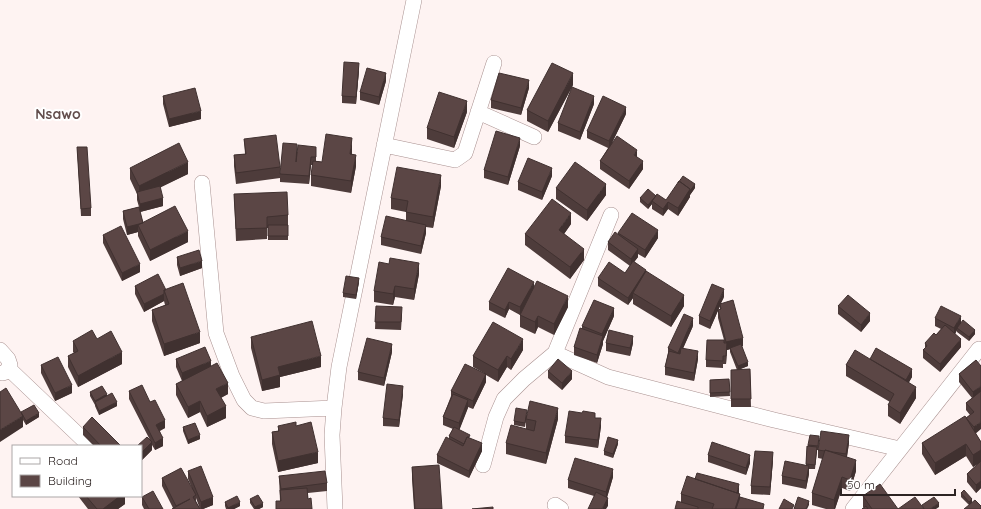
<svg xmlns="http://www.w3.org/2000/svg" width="981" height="509" font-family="Quicksand,sans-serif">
<rect width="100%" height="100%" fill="#fef3f2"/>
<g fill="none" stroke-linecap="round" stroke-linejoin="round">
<defs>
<path id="minor" d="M 478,112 L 534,137
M 384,145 L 455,160 L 465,153 L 494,63
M 202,183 L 216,333 L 232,376 L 244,400 L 252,408 L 264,411 L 334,408
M 611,215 L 555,353 L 608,377 L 774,420 L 900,449
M 0,350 L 8,359 L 10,365 L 6,372 L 3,373
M 9,369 L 90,446
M 483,465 L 496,417 L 504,399 L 524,379 L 555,353
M 555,505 L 561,509
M 335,509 L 332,435 L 334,408 L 339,367 L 414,0
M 853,509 L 979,349"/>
</defs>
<use href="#minor" stroke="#a99190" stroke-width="16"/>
<use href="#minor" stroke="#fff" stroke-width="15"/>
</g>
<path fill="#4e3c3b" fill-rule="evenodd" d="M 359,70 L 356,104 L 342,103 L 342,96 Z
M 386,81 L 379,105 L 360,100 L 360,92 Z
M 573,85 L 548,132 L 527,121 L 527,110 Z
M 529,88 L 521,115 L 491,108 L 491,100 Z
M 163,96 L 201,119 L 169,127 L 163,104 Z
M 594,104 L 580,140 L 558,131 L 558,123 Z
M 467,112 L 454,148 L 427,139 L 427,128 Z
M 626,114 L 612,143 L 637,157 L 643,169 L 629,189 L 600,169 L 600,161 L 608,148 L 587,138 L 587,131 Z
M 244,139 L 280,167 L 280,174 L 297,152 L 316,154 L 316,161 L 322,162 L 352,150 L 352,154 L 356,166 L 351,193 L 311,186 L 311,175 L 313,165 L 311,165 L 309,184 L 280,182 L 280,178 L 236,184 L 234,166 L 234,155 L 245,154 Z
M 520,146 L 508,185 L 484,178 L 484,170 Z
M 77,147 L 91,208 L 91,216 L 81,216 Z
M 130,168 L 188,174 L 160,187 L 163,206 L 140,212 L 143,222 L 188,242 L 150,261 L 138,236 L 138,232 L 127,235 L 123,219 L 123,211 L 139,207 L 137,200 L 137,194 L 130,179 Z
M 552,176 L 542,200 L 518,190 L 518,182 Z
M 441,186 L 433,228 L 426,227 L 426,233 L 421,254 L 381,245 L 381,237 L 406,221 L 406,212 L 391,209 L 391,198 Z
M 556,188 L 606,195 L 587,221 L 556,199 Z
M 695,188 L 690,195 L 690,197 L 678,216 L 668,209 L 663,216 L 652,209 L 652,204 L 648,209 L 640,202 L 640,198 L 656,196 L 666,200 Z
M 234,194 L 288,215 L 288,240 L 268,240 L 268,228 L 267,228 L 267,239 L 236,241 Z
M 571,224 L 564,234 L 584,260 L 570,279 L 525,245 L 525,234 Z
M 618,233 L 658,238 L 645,258 L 638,254 L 638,257 L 634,262 L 646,271 L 684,306 L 671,327 L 633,304 L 633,298 L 628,305 L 598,286 L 598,278 L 625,273 L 630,266 L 608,250 L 608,242 L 618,235 Z
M 103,235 L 140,272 L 122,281 L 103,243 Z
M 177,257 L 202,268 L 180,276 L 177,265 Z
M 419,274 L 414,300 L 395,297 L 393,305 L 374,302 L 374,291 Z
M 359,282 L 356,299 L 343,297 L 343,293 Z
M 135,286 L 166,290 L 200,343 L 164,356 L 152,321 L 152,310 L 165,305 L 164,301 L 144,312 L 135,294 Z
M 534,288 L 568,307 L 554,335 L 538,327 L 535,334 L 520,327 L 520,315 L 524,308 L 520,315 L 509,309 L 505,318 L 489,310 L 489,302 Z
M 724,297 L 721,303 L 743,346 L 742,346 L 748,366 L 738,370 L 750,369 L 751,407 L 731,407 L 731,370 L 737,370 L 730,352 L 730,349 L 727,350 L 726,364 L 723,364 L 723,368 L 706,367 L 706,360 L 724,340 L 718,318 L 718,310 L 720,310 L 720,306 L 710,329 L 699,324 L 699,316 Z
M 376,306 L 402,315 L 401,330 L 375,329 Z
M 838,306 L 870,321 L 861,332 L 838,314 Z
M 614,316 L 603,341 L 603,344 L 597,363 L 574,355 L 574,347 L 582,329 L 582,326 Z
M 935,318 L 961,323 L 975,334 L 969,341 L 957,332 L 957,330 L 955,334 L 961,347 L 940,372 L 923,358 L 923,350 L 925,349 L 925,343 L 936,335 L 941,329 L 935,326 Z
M 693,326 L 683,348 L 698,359 L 694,381 L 665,375 L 665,367 L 668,353 L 668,348 Z
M 251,337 L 321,367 L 280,377 L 280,387 L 262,391 L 251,348 Z
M 73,341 L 122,364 L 78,387 L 68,367 L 68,356 L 74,353 L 73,352 Z
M 606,343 L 633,343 L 630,356 L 606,351 Z
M 523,350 L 511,370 L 507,367 L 498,382 L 486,375 L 486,382 L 473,409 L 468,407 L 459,430 L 470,438 L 482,451 L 469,478 L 437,463 L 437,455 L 449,439 L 449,436 L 453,429 L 443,425 L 443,417 L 451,396 L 451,391 L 484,373 L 473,367 L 473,356 Z
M 392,352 L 384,386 L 358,380 L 358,372 Z
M 176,359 L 211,366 L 228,394 L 221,398 L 226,418 L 207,427 L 200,412 L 188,418 L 176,395 L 176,384 L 182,381 L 176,367 Z
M 870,359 L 912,377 L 909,382 L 916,398 L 900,424 L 888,416 L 888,405 L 890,402 L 846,376 L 846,365 Z
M 976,360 L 976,434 L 981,442 L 981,488 L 976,493 L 967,482 L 967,474 L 979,463 L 973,467 L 966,456 L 935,475 L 922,454 L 922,443 L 966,418 L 970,415 L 966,410 L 966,403 L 972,398 L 959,382 L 959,374 Z
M 41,365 L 72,393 L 55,401 L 41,373 Z
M 548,371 L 572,379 L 562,390 L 548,378 Z
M 729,379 L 730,396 L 710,397 L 710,380 Z
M 129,391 L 150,402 L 165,428 L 160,431 L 163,446 L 155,450 L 152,445 L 152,450 L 141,461 L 141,446 L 150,440 L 129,399 Z
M 90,392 L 107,396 L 117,406 L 99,415 L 95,406 L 95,405 L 90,396 Z
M 403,394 L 399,427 L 383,426 L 383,418 Z
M 21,412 L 39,417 L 26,425 L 23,420 L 23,427 Z
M 527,415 L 558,419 L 546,464 L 506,454 L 506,443 L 526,429 L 526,421 L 525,427 L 514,425 L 514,421 Z
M 278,426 L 296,426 L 318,463 L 278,472 L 272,444 L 272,432 L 278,431 Z
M 601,426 L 598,448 L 565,443 L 565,436 Z
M 83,427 L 121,446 L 94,446 L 83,435 Z
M 183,427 L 200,439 L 188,444 L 183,431 Z
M 819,440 L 818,450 L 817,450 L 815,469 L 809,469 L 809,474 L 806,489 L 782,484 L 782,476 L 806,465 L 807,446 L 808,446 L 808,445 Z
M 849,443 L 847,457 L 856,471 L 850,491 L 842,488 L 835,509 L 826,509 L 812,505 L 812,493 L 823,459 L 818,458 L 818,450 Z
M 618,444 L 613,458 L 604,455 L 604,451 Z
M 708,455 L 750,463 L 746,475 L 708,462 Z
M 773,460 L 770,495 L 751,494 L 751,486 Z
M 412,467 L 442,509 L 414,509 L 412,479 Z
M 188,471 L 213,505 L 203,509 L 172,509 L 173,508 L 162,486 L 162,478 L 192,488 L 188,479 ZM 196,498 L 200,509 L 196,501 Z
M 279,476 L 327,483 L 327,491 L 308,493 L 308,499 L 312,509 L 276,509 L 276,501 L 280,501 Z
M 613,477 L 607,498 L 608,506 L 594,496 L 568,488 L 568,480 Z
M 695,479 L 739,491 L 739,493 L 740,497 L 764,509 L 675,509 L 681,502 L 681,494 Z
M 961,493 L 972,502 L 969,505 L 961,497 Z
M 78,496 L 125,496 L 125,504 L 118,509 L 88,509 Z
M 863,496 L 898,509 L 862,509 L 864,508 L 863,507 Z
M 142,497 L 163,509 L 144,509 L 142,505 Z
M 250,499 L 263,507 L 259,509 L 254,509 L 250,503 Z
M 225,502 L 240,506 L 234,509 L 226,509 L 225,506 Z"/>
<path fill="#403130" d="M 359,63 L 359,70 L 356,104 L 356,97 Z
M 386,73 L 386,81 L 379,105 L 379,97 Z
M 573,73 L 573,85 L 548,132 L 548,121 Z
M 529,80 L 529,88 L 521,115 L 521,108 Z
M 594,96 L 594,104 L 580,140 L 580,132 Z
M 467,101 L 467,112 L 454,148 L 454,137 Z
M 626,107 L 626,114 L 609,149 L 609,141 Z
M 201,111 L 201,119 L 169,127 L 169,119 Z
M 352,138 L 352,150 L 350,165 L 350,154 Z
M 520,138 L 520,146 L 508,185 L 508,177 Z
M 637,150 L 637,158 L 634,155 Z
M 356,155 L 356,166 L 351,193 L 351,181 Z
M 311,157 L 311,165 L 309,184 L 309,176 Z
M 643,161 L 643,169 L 629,189 L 629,181 Z
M 188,162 L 188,174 L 139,198 L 139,186 Z
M 552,168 L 552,176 L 542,200 L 542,192 Z
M 441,175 L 441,186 L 433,228 L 433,217 Z
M 606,184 L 606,195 L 587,221 L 587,210 Z
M 695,184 L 695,188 L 690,195 L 690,197 L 678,216 L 678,208 L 690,189 Z
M 656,196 L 652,201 L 652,204 L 648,209 L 648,205 Z
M 163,198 L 163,206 L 140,212 L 140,204 Z
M 668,202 L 668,209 L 663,216 L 663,209 Z
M 571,213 L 571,224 L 559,241 L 559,230 Z
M 143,223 L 138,225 L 138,232 L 127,235 L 127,227 Z
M 426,225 L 426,233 L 421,254 L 421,246 Z
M 658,230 L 658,238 L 645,258 L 645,250 Z
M 188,231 L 188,242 L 150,261 L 150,250 Z
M 584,249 L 584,260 L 570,279 L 570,267 Z
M 638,249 L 638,257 L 631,266 L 631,259 Z
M 202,261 L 202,268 L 180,276 L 180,268 Z
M 419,263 L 419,274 L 414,300 L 414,289 Z
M 140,264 L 140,272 L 122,281 L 122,273 Z
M 646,270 L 646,278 L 633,293 L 633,298 L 628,305 L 628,298 Z
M 359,278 L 359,282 L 356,299 L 356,295 Z
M 534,282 L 534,290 L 520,315 L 520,307 Z
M 395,286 L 395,297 L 393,305 L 393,294 Z
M 724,289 L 724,297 L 720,305 L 720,304 L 720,306 L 710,329 L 710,321 Z
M 164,294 L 164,301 L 144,312 L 144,304 Z
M 684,295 L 684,306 L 671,327 L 671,316 Z
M 568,296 L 568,307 L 554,335 L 554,324 Z
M 509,302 L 509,309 L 505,318 L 505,310 Z
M 614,308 L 614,316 L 603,341 L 603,344 L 597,363 L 597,355 L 602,338 L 602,334 Z
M 870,313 L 870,321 L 861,332 L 861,325 Z
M 538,316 L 538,327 L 535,334 L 535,322 Z
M 961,316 L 961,323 L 957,328 L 957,330 L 954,336 L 954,328 Z
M 693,318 L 693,326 L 678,360 L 678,353 Z
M 975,330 L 975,334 L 969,341 L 969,337 Z
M 200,332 L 200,343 L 164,356 L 164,344 Z
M 633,336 L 633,343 L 630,356 L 630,348 Z
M 743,338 L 743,346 L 727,350 L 726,364 L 726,342 Z
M 523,339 L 523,350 L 511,370 L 511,359 Z
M 961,339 L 961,347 L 940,372 L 940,364 Z
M 392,344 L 392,352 L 384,386 L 384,378 Z
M 698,351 L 698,359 L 694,381 L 694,373 Z
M 122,352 L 122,364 L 78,387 L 78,376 Z
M 321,356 L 321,367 L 280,377 L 280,387 L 262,391 L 262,380 L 278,367 Z
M 507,356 L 507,367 L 498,382 L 498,370 Z
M 211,361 L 211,369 L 182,381 L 182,373 Z
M 748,362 L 748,366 L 738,370 L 738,366 Z
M 912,369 L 912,377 L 905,389 L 905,381 Z
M 572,371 L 572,379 L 562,390 L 562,383 Z
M 486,374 L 486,382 L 473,409 L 473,401 Z
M 228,383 L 228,394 L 216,400 L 216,389 Z
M 72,385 L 72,393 L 55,401 L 55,393 Z
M 403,386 L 403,394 L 399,427 L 399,420 Z
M 981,386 L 981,394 L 973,400 L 973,392 Z
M 916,387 L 916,398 L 900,424 L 900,413 Z
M 107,394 L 107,398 L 95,402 L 95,405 L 95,401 Z
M 468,400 L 468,408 L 459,431 L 459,423 Z
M 200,401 L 200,412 L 188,418 L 188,407 Z
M 117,402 L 117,406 L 99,415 L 99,411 Z
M 226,406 L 226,418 L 207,427 L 207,416 Z
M 558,408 L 558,419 L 546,464 L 546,453 Z
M 39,413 L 39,417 L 26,425 L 26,421 Z
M 23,416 L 23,427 L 0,442 L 0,430 Z
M 601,418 L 601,426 L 598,448 L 598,440 Z
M 165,420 L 165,428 L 156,432 L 156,425 Z
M 981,422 L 981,429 L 974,435 L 974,427 Z
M 200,435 L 200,439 L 188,444 L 188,440 Z
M 849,435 L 849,443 L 846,462 L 846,454 Z
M 163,438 L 163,446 L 155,450 L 155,443 Z
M 618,440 L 618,444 L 613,458 L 613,454 Z
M 152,442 L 152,450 L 141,461 L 141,453 Z
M 482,443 L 482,451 L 469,478 L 469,471 Z
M 966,444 L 966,456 L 935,475 L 935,463 Z
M 981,450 L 981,462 L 973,467 L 973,455 Z
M 318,452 L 318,463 L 278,472 L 278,461 Z
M 773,452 L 773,460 L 770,495 L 770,487 Z
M 750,455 L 750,463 L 746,475 L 746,468 Z
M 856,460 L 856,471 L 850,491 L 850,480 Z
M 809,466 L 809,474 L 806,489 L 806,481 Z
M 613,469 L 613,477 L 606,500 L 606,492 Z
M 842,477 L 842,488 L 835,509 L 834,509 L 834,500 Z
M 981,481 L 981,488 L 976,493 L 976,485 Z
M 739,484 L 739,491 L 737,500 L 737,493 Z
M 740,494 L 740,505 L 739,509 L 735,509 Z
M 120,496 L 125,496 L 125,504 L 118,509 L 103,509 Z
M 213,497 L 213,505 L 203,509 L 201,509 L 201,502 Z
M 608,498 L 608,506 L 606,509 L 602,509 Z
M 972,499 L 972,503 L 969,506 L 969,502 Z
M 809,501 L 809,505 L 807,509 L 806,509 Z
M 240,502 L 240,506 L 234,509 L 228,509 L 228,508 Z
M 263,503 L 263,507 L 259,509 L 255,509 L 255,507 Z
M 939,503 L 939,507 L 936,509 L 930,509 Z"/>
<path fill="#5b4645" stroke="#403130" d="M 344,62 L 359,63 L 356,97 L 342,96 Z
M 552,63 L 573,73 L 548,121 L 527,110 Z
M 367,68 L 386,73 L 379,97 L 360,92 Z
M 499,73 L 529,80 L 521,108 L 491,100 Z
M 572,87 L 594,96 L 580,132 L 558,123 Z
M 195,88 L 201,111 L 169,119 L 163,96 Z
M 439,92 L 467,101 L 454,137 L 427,128 Z
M 603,96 L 626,107 L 609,141 L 587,131 Z
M 496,131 L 520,138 L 508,177 L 484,170 Z
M 326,134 L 352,138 L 350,154 L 356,155 L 351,181 L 311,175 L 313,161 L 322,162 Z
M 276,135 L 280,167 L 236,173 L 234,155 L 246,154 L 244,139 Z
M 617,136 L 637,150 L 634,155 L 643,161 L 629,181 L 600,161 Z
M 179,143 L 188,162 L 139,186 L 130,168 Z
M 283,143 L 297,144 L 296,162 L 298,145 L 316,147 L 316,157 L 311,157 L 309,176 L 280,174 Z
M 77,147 L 87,147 L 91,208 L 81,209 Z
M 528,158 L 552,168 L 542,192 L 518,182 Z
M 575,162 L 606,184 L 587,210 L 556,188 Z
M 397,167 L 441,175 L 433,217 L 406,212 L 408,201 L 391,198 Z
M 683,176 L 695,184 L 690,191 L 690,189 L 679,181 L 678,183 Z
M 679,181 L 690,189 L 678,208 L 668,202 L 663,209 L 652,201 L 657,194 L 666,200 Z
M 160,186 L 163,198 L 140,204 L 137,192 Z
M 648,189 L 656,196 L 648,205 L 640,198 Z
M 287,192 L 288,215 L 267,217 L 267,228 L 236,229 L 234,194 Z
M 552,199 L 571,213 L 559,230 L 584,249 L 570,267 L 525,234 Z
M 175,206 L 188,231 L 150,250 L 138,225 Z
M 139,207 L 143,223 L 127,227 L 123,211 Z
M 632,213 L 658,230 L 645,250 L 618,233 Z
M 386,216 L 426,225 L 421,246 L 381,237 Z
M 268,225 L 288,225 L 288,236 L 268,236 Z
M 121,226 L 140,264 L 122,273 L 103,235 Z
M 615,232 L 638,249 L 631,259 L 608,242 Z
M 199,250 L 202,261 L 180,268 L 177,257 Z
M 390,258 L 419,263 L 414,289 L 395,286 L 393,294 L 374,291 L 379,262 L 389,264 Z
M 633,261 L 646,270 L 628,298 L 598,278 L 609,262 L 625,273 Z
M 508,268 L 534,282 L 520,307 L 509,302 L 505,310 L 489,302 Z
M 646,271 L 684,295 L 671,316 L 633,293 Z
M 158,274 L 166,290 L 164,290 L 164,294 L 144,304 L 135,286 Z
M 346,276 L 359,278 L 356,295 L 343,293 Z
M 537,281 L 568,296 L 554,324 L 538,316 L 535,322 L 520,315 Z
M 183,283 L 200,332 L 164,344 L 152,310 L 169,304 L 164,290 Z
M 712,284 L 724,289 L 710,321 L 699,316 Z
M 848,295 L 870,313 L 861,325 L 838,306 Z
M 594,300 L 614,308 L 602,334 L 582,326 Z
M 733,300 L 743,338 L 726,342 L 718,310 L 721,309 L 720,304 Z
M 376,306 L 402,307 L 401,322 L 375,322 Z
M 941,306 L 961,316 L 954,328 L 935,318 Z
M 684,314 L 693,318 L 678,353 L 668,348 Z
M 963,320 L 975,330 L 969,337 L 957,328 Z
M 312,321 L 321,356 L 278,367 L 280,375 L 262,380 L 251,337 Z
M 493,322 L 523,339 L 511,359 L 507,356 L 498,370 L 473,356 Z
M 945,325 L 961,339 L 940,364 L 923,350 L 927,346 L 925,343 L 934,333 L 936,335 Z
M 580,328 L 603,336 L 597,355 L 574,347 Z
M 92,330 L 97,339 L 111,331 L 122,352 L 78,376 L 68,356 L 78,351 L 73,341 Z
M 609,330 L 633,336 L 630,348 L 606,343 Z
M 367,338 L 392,344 L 384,378 L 358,372 Z
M 707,340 L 724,340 L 724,343 L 727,343 L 726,356 L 723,356 L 723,361 L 706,360 Z
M 741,344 L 748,362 L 738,366 L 730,348 Z
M 205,347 L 211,361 L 182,373 L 176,359 Z
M 681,348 L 698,351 L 694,373 L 665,367 L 669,351 L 680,354 Z
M 876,348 L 912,369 L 906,380 L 870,359 Z
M 855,350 L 916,387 L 900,413 L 888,405 L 894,394 L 846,365 Z
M 58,357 L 72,385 L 55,393 L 41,365 Z
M 558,359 L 572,371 L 562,383 L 548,371 Z
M 976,360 L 981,366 L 981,386 L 973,392 L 959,374 Z
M 217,363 L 228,383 L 216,389 L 226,406 L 207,416 L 200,401 L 188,407 L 176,384 Z
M 465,364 L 486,374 L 473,401 L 451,391 Z
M 750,369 L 751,399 L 731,399 L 731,370 Z
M 729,379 L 730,392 L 710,393 L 710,380 Z
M 387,384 L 403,386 L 399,420 L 383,418 Z
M 142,385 L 150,402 L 155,400 L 165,420 L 156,425 L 163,438 L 155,443 L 129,391 Z
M 102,386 L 107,394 L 95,401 L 90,392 Z
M 6,388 L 23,416 L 0,430 L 0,392 Z
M 981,391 L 981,422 L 974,427 L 966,418 L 974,412 L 966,403 Z
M 112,393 L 117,402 L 99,411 L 95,402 Z
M 453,394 L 468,400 L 459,423 L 443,417 Z
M 530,401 L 558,408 L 546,453 L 506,443 L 511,425 L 534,431 L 536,421 L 526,419 Z
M 34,405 L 39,413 L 26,421 L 21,412 Z
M 516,408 L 527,410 L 525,423 L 514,421 Z
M 569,411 L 582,413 L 583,411 L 595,413 L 595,418 L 601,418 L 598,440 L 565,436 Z
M 965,416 L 981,442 L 981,450 L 973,455 L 966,444 L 935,463 L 922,443 Z
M 92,417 L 121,446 L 101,446 L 83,427 Z
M 296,422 L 296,426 L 311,422 L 318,452 L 278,461 L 272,432 L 279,431 L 278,426 Z
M 195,423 L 200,435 L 188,440 L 183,427 Z
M 454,427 L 470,435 L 469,437 L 467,437 L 464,444 L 449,436 Z
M 821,431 L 849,435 L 846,454 L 833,452 L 825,450 L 825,451 L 818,450 Z
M 810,435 L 819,436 L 818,446 L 808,445 Z
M 147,437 L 152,442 L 141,453 L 141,446 L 137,446 Z
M 446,437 L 463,446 L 467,437 L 482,443 L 469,471 L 437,455 Z
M 608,437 L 618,440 L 613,454 L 604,451 Z
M 712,442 L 750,455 L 746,468 L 708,455 Z
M 807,446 L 817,447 L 815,465 L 806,464 Z
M 825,450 L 856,460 L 850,480 L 842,477 L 834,500 L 812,493 Z
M 755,451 L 773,452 L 770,487 L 751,486 Z
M 575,458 L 613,469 L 606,492 L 568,480 Z
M 785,461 L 809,466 L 806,481 L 782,476 Z
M 981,461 L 981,481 L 976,485 L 967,474 Z
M 439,465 L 442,509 L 415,509 L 412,467 Z
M 201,466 L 213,497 L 201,502 L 188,471 Z
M 181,468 L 196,495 L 193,497 L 200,509 L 172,509 L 190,499 L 176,506 L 162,478 Z
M 325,471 L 327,483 L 281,489 L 279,476 Z
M 697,473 L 739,484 L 737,493 L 695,479 Z
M 687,476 L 740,494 L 735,509 L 712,509 L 714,504 L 681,494 Z
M 880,484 L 898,509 L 872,509 L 863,496 Z
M 307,488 L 308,499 L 311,498 L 312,509 L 276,509 L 276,501 L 281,501 L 280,490 Z
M 964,490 L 972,499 L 969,502 L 961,493 Z
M 153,491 L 163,509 L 149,509 L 142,497 Z
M 596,492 L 608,498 L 602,509 L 588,509 Z
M 258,495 L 263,503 L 255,507 L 250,499 Z
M 86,496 L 120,496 L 103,509 L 97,509 Z
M 237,496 L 240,502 L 228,508 L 225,502 Z
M 740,497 L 764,504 L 763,509 L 736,509 Z
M 798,497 L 809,501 L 806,509 L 794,509 Z
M 915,497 L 924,509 L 898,509 Z
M 934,497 L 939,503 L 930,509 L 924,509 L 922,505 Z
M 784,499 L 794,505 L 792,509 L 779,509 Z
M 975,500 L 981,506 L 981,509 L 964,509 Z
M 677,501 L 698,507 L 698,509 L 675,509 Z
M 866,506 L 868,509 L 862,509 Z
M 493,507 L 493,509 L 472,509 Z"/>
<g text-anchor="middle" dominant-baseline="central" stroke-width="4" stroke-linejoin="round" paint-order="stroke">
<g font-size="14" font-weight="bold" fill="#634e4d" stroke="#fff">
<text x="58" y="114">Nsawo</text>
</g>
</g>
<rect x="12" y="445" width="130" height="52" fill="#ffffff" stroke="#aba7a7"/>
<rect x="20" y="458" width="20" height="6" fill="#ffffff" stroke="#aba7a7"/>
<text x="48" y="465" font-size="12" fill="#2d2423">Road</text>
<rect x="20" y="475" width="20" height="12" fill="#5b4645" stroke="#aba7a7"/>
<text x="48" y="485" font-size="12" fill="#2d2423">Building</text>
<path d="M841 489v6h114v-6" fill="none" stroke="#2d2423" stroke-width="2"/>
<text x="847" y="489" font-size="12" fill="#2d2423" stroke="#ffffff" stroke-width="3" paint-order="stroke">50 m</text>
</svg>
